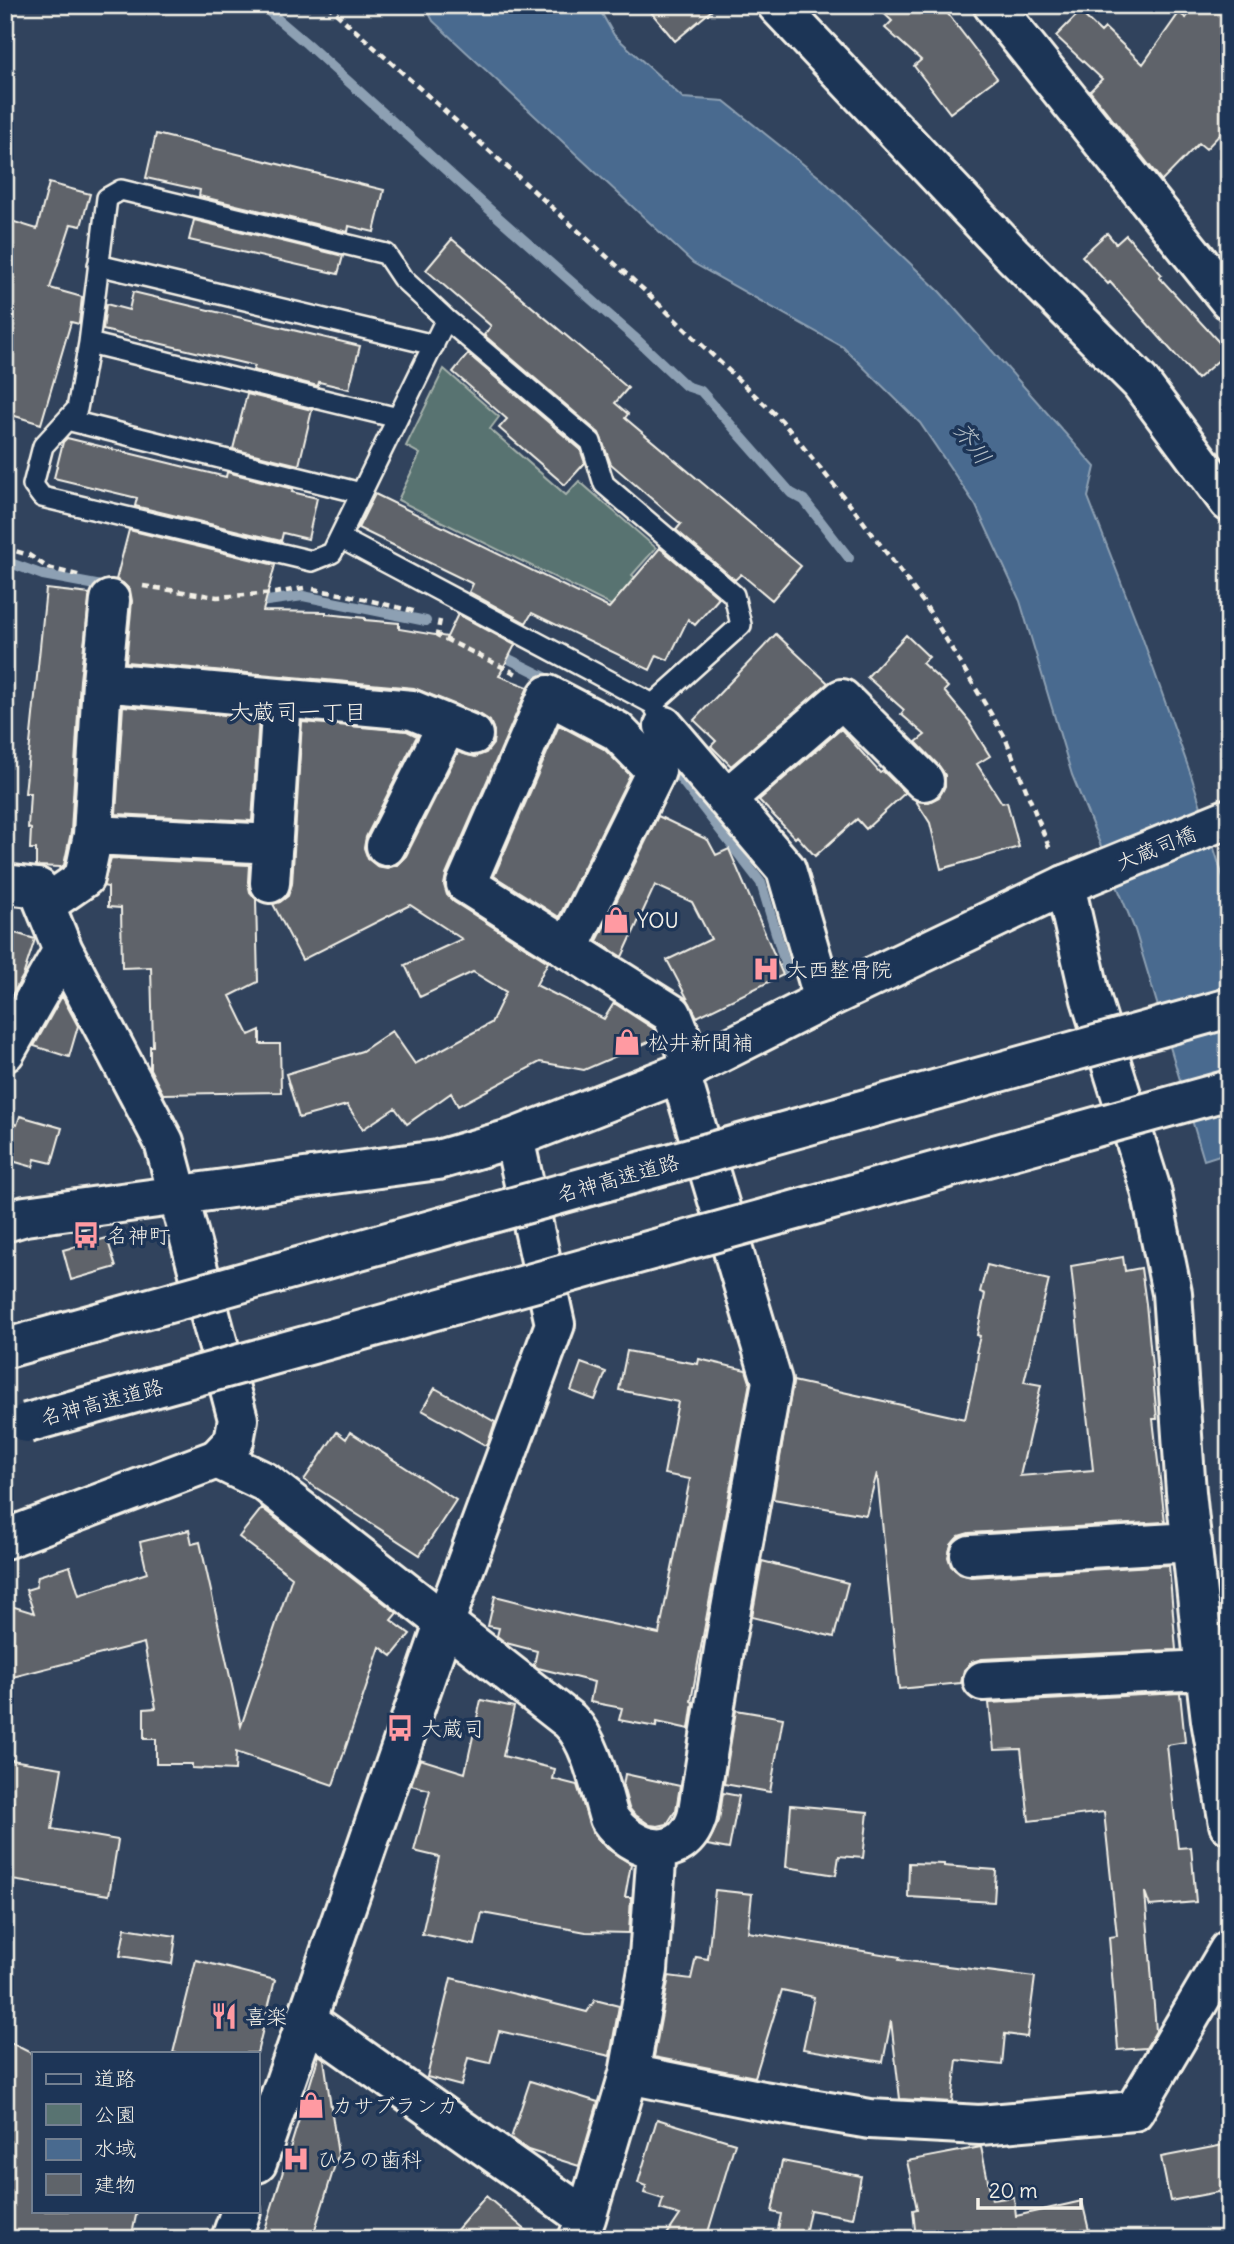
<svg xmlns="http://www.w3.org/2000/svg" width="1234" height="2244" font-family="Delius,'Klee One',sans-serif">
<rect width="100%" height="100%" fill="#31435d"/>
<filter id="ink" filterUnits="userSpaceOnUse"><feTurbulence type="fractalNoise" baseFrequency=".0143" numOctaves="2"/><feDisplacementMap in="SourceGraphic" scale="14" xChannelSelector="R" yChannelSelector="G"/><feConvolveMatrix kernelMatrix="1 2 1 2 8 2 1 2 1" color-interpolation-filters="sRGB"/></filter>
<g filter="url(#ink)">
<path fill="#587371" stroke="#a6b2ac" stroke-width="2" d="M 444,369 L 499,417 L 490,429 L 566,495 L 579,481 L 656,548 L 632,575 L 665,604 L 649,624 L 398,500 L 420,454 L 406,446 Z"/>
<path fill="#496a8f" stroke="#8da0b3" stroke-width="2" d="M 425,5 L 597,5 L 614,35 L 683,98 L 724,101 L 823,180 L 940,292 L 1095,467 L 1088,497 L 1140,631 L 1191,775 L 1229,896 L 1229,1152 L 1204,1160 L 1135,930 L 1072,775 L 1020,601 L 976,506 L 920,423 L 843,347 L 693,263 L 433,21 Z"/>
<g fill="none" stroke-linecap="round" stroke-linejoin="round">
<path stroke="#8da0b3" stroke-width="10" d="M 257,5 L 267,10 L 307,44 L 499,218 L 634,337 L 686,386 L 701,391 L 791,493 L 804,500 L 849,558
M 5,561 L 43,575 L 144,594
M 253,603 L 303,596 L 426,621
M 497,653 L 555,682
M 666,760 L 761,883 L 788,973"/>
</g>
<path fill="#5f646a" stroke="#f4f1e8" stroke-width="2" d="M 645,5 L 718,5 L 675,41 Z
M 875,5 L 941,5 L 997,78 L 950,113 L 914,66 L 921,60 L 885,28 L 892,21 Z
M 1195,5 L 1219,5 L 1229,12 L 1229,125 L 1206,149 L 1199,143 L 1162,181 L 1090,91 L 1102,79 L 1056,36 L 1080,12 L 1101,32 L 1105,28 L 1143,64 L 1179,13 L 1186,18 Z
M 156,134 L 384,190 L 374,232 L 349,226 L 348,232 L 199,196 L 200,190 L 146,178 Z
M 49,183 L 90,194 L 81,226 L 71,224 L 50,288 L 82,297 L 79,324 L 71,322 L 41,424 L 5,413 L 5,219 L 37,229 Z
M 194,220 L 343,256 L 338,274 L 189,240 Z
M 1107,233 L 1116,244 L 1126,235 L 1162,275 L 1159,277 L 1228,352 L 1197,379 L 1110,282 L 1108,284 L 1082,256 Z
M 452,239 L 628,388 L 615,403 L 628,414 L 625,418 L 801,566 L 772,600 L 741,574 L 735,580 L 676,530 L 681,524 L 611,464 L 599,433 L 484,335 L 491,326 L 426,270 Z
M 133,292 L 360,346 L 349,389 L 319,382 L 318,386 L 253,370 L 255,366 L 103,330 L 106,304 L 129,310 Z
M 468,354 L 580,449 L 585,463 L 565,485 L 499,428 L 507,419 L 453,372 Z
M 247,394 L 312,410 L 299,465 L 233,449 Z
M 67,438 L 226,477 L 227,472 L 293,489 L 292,492 L 317,498 L 308,539 L 283,533 L 281,541 L 135,506 L 137,498 L 54,478 L 63,442 Z
M 375,494 L 609,608 L 660,548 L 719,598 L 695,625 L 688,619 L 668,660 L 657,655 L 650,670 L 532,613 L 526,623 L 469,592 L 473,584 L 358,528 Z
M 129,530 L 275,565 L 263,611 L 326,612 L 326,614 L 365,618 L 365,620 L 399,623 L 399,629 L 447,637 L 458,614 L 515,645 L 499,676 L 528,687 L 446,875 L 444,885 L 447,895 L 454,902 L 548,962 L 536,985 L 604,1019 L 614,1003 L 654,1029 L 658,1038 L 584,1070 L 540,1062 L 458,1106 L 451,1093 L 407,1124 L 395,1108 L 363,1129 L 347,1105 L 299,1118 L 286,1074 L 362,1051 L 392,1031 L 415,1064 L 491,1023 L 506,992 L 473,972 L 420,997 L 405,965 L 462,939 L 410,905 L 302,960 L 273,904 L 280,902 L 288,896 L 292,884 L 302,722 L 407,731 L 417,736 L 366,837 L 364,848 L 368,859 L 377,866 L 387,868 L 397,865 L 406,856 L 458,752 L 475,757 L 486,753 L 493,744 L 494,731 L 490,721 L 481,715 L 414,688 L 126,662 L 132,601 L 130,590 L 123,583 L 116,580 Z
M 46,589 L 90,594 L 80,680 L 71,832 L 64,865 L 61,867 L 36,866 L 36,849 L 30,849 L 31,829 L 28,828 L 30,793 L 25,793 Z
M 776,634 L 828,683 L 731,766 L 711,746 L 716,741 L 694,720 Z
M 906,635 L 929,657 L 922,663 L 948,687 L 944,691 L 971,723 L 970,724 L 990,756 L 977,764 L 1002,803 L 1007,802 L 1019,847 L 941,869 L 930,823 L 916,801 L 929,802 L 939,797 L 945,786 L 945,775 L 939,766 L 916,742 L 925,735 L 901,714 L 904,710 L 867,677 Z
M 123,706 L 259,718 L 252,821 L 116,814 Z
M 559,725 L 604,749 L 630,775 L 559,917 L 494,876 Z
M 841,729 L 880,773 L 883,771 L 905,793 L 866,829 L 857,819 L 815,856 L 797,836 L 795,838 L 759,800 Z
M 658,816 L 708,840 L 716,855 L 729,849 L 783,975 L 697,1017 L 667,960 L 711,939 L 692,902 L 655,885 L 622,957 L 597,941 Z
M 111,858 L 249,865 L 248,882 L 250,892 L 256,899 L 258,982 L 230,996 L 249,1035 L 260,1030 L 260,1044 L 280,1044 L 281,1092 L 163,1094 L 150,1069 L 150,1046 L 153,1046 L 151,967 L 122,968 L 121,908 L 108,907 L 108,887 L 103,886 Z
M 5,930 L 35,939 L 23,976 L 5,1007 Z
M 62,996 L 78,1026 L 69,1057 L 34,1046 Z
M 20,1116 L 62,1128 L 52,1163 L 35,1159 L 33,1167 L 5,1159 L 5,1120 L 17,1125 Z
M 107,1238 L 116,1267 L 71,1280 L 63,1250 Z
M 1123,1257 L 1125,1271 L 1141,1268 L 1146,1304 L 1157,1419 L 1153,1419 L 1165,1522 L 969,1533 L 959,1536 L 951,1545 L 948,1557 L 951,1566 L 960,1574 L 971,1577 L 1169,1565 L 1176,1650 L 982,1659 L 972,1662 L 964,1670 L 961,1683 L 899,1689 L 877,1473 L 866,1515 L 773,1499 L 793,1381 L 965,1419 L 976,1369 L 978,1353 L 976,1352 L 980,1336 L 977,1335 L 985,1294 L 980,1292 L 987,1265 L 1049,1280 L 1024,1382 L 1041,1385 L 1020,1476 L 1093,1470 L 1071,1266 Z
M 627,1351 L 698,1364 L 699,1359 L 746,1370 L 750,1382 L 691,1701 L 693,1702 L 689,1729 L 657,1722 L 656,1727 L 619,1720 L 622,1708 L 590,1702 L 594,1682 L 538,1668 L 534,1665 L 537,1651 L 506,1643 L 497,1636 L 499,1628 L 488,1626 L 495,1596 L 570,1615 L 659,1634 L 690,1479 L 664,1474 L 678,1402 L 619,1390 Z
M 581,1363 L 606,1372 L 595,1400 L 571,1391 Z
M 435,1388 L 495,1422 L 487,1446 L 422,1410 Z
M 337,1432 L 346,1439 L 350,1432 L 456,1500 L 420,1555 L 304,1480 Z
M 262,1508 L 397,1613 L 391,1620 L 410,1634 L 392,1656 L 380,1647 L 333,1785 L 236,1752 L 235,1770 L 192,1768 L 192,1764 L 156,1764 L 156,1739 L 144,1739 L 144,1709 L 156,1708 L 144,1643 L 5,1679 L 5,1604 L 34,1613 L 26,1590 L 36,1587 L 38,1576 L 70,1566 L 79,1595 L 147,1573 L 140,1542 L 189,1530 L 192,1544 L 200,1542 L 241,1726 L 292,1577 L 239,1537 Z
M 762,1561 L 848,1583 L 834,1637 L 752,1617 Z
M 1180,1693 L 1185,1742 L 1167,1745 L 1178,1848 L 1191,1847 L 1196,1902 L 1150,1906 L 1145,1892 L 1156,2031 L 1146,2048 L 1118,2050 L 1109,1937 L 1117,1936 L 1104,1812 L 1029,1821 L 1021,1749 L 994,1750 L 989,1703 Z
M 481,1700 L 514,1707 L 503,1756 L 555,1769 L 553,1779 L 577,1785 L 592,1832 L 605,1847 L 631,1864 L 625,1897 L 631,1897 L 629,1933 L 586,1932 L 482,1913 L 475,1945 L 422,1934 L 439,1857 L 414,1851 L 430,1790 L 411,1785 L 420,1759 L 465,1773 Z
M 736,1710 L 783,1718 L 770,1792 L 724,1784 Z
M 5,1759 L 62,1768 L 52,1829 L 118,1840 L 109,1895 L 5,1879 L 5,1855 L 13,1802 L 5,1801 Z
M 625,1774 L 680,1786 L 676,1810 L 667,1824 L 658,1826 L 650,1825 L 634,1814 L 629,1808 L 623,1786 Z
M 723,1793 L 739,1796 L 729,1849 L 707,1845 L 719,1821 Z
M 791,1805 L 868,1812 L 863,1858 L 839,1856 L 836,1875 L 786,1867 Z
M 909,1863 L 944,1864 L 944,1866 L 996,1870 L 994,1902 L 908,1897 Z
M 715,1890 L 752,1894 L 748,1932 L 900,1957 L 899,1960 L 1035,1977 L 1027,2037 L 1005,2034 L 1002,2065 L 957,2060 L 952,2102 L 900,2099 L 891,2021 L 883,2062 L 803,2049 L 814,1997 L 782,1990 L 755,2077 L 654,2057 L 669,1976 L 691,1979 L 696,1957 L 708,1959 Z
M 125,1928 L 176,1936 L 172,1964 L 120,1956 Z
M 196,1960 L 275,1980 L 257,2053 L 173,2053 Z
M 451,1978 L 587,2012 L 595,2000 L 619,2006 L 610,2056 L 499,2031 L 490,2063 L 468,2058 L 461,2086 L 427,2077 Z
M 5,2040 L 33,2054 L 33,2211 L 137,2211 L 131,2239 L 5,2239 Z
M 319,2055 L 324,2059 L 338,2155 L 312,2239 L 262,2239 Z
M 530,2081 L 598,2102 L 579,2166 L 528,2150 L 511,2138 Z
M 657,2119 L 735,2143 L 706,2239 L 664,2239 L 680,2215 L 660,2209 L 663,2199 L 644,2193 L 646,2186 L 638,2183 Z
M 1229,2144 L 1229,2190 L 1170,2201 L 1161,2157 Z
M 981,2147 L 992,2200 L 1014,2197 L 1016,2216 L 1082,2201 L 1091,2239 L 916,2239 L 913,2210 L 917,2209 L 907,2161 Z
M 782,2161 L 861,2176 L 853,2218 L 810,2210 L 804,2239 L 777,2234 L 781,2214 L 772,2212 Z
M 486,2196 L 536,2239 L 449,2239 Z"/>
<g fill="none" stroke-linecap="round" stroke-linejoin="round">
<defs>
<path id="lane" d="M 98,265 L 434,345
M 446,319 L 332,553 L 312,561 L 42,497 L 33,485 L 43,446 L 77,409 L 89,343 L 107,198 L 121,190 L 386,254 L 402,278 L 446,319 L 591,442 L 604,484 L 734,595 L 741,625 L 653,704
M 89,343 L 398,418
M 67,420 L 361,493
M 340,538 L 653,704 L 659,716"/>
<path id="street" d="M 993,5 L 1229,300
M 102,682 L 412,710 L 473,735
M 664,726 L 786,869 L 824,1000
M 726,799 L 842,699 L 924,781
M 93,835 L 273,844
M 386,846 L 447,725
M 270,883 L 282,699
M 5,884 L 38,888 L 63,950 L 164,1142 L 238,1419 L 234,1441 L 217,1459 L 265,1482 L 570,1721 C 592,1743 600,1788 609,1818 C 632,1852 682,1865 697,1817 L 726,1637 L 772,1381 L 680,1073
M 1065,885 L 1091,999 L 1151,1190 L 1172,1293 L 1186,1492 L 1205,1670 L 1211,1720 L 1229,1824
M 45,905 L 84,878 L 93,835 L 102,682 L 110,600
M 568,949 L 656,771 L 617,731 L 548,695 L 466,884 L 672,1014 L 693,1067
M 5,1052 L 63,950
M 970,1555 L 1192,1542
M 983,1681 L 1205,1670
M 307,2020 L 586,2218
M 629,2074 L 763,2101 L 870,2119 L 980,2125 L 1134,2111 L 1229,1950
M 578,2239 L 586,2218 L 629,2074 L 648,1970 L 657,1849"/>
<path id="secondary" d="M 777,5 L 1013,255 L 1140,382 L 1229,502
M 5,1222 L 25,1216 L 438,1160 L 514,1138 L 680,1073 L 824,1000 L 1065,885 L 1229,818
M 5,1539 L 217,1459
M 257,2163 L 445,1621 L 555,1324 L 514,1138
M 231,2239 L 241,2211"/>
</defs>
<use href="#lane" stroke="#f4f1e8" stroke-width="24"/>
<use href="#street" stroke="#f4f1e8" stroke-width="44"/>
<use href="#secondary" stroke="#f4f1e8" stroke-width="44"/>
<path stroke="#f4f1e8" stroke-width="4.5" stroke-dasharray="7 5" stroke-linecap="butt" d="M 327,5 L 644,290 L 782,421 L 859,516 L 926,606 L 1005,737 L 1051,852
M 5,548 L 29,555 L 48,568 L 82,576
M 143,586 L 217,597 L 275,593 L 304,588
M 313,589 L 351,596 L 417,612
M 440,620 L 437,635 L 519,675"/>
<use href="#lane" stroke="#1d3557" stroke-width="19"/>
<use href="#street" stroke="#1d3557" stroke-width="38"/>
<use href="#secondary" stroke="#1d3557" stroke-width="38"/>
<defs>
<path id="highway-bridge" d="M 7,1348 L 1229,1008
M 27,1423 L 1229,1090"/>
</defs>
<use href="#highway-bridge" stroke="#f4f1e8" stroke-width="44" stroke-linecap="butt"/>
<use href="#highway-bridge" stroke="#1d3557" stroke-width="38"/>
</g>
</g>
<defs>
<symbol id="shop-bare" viewBox="-9 -9 18 18"><path d="M-5-2.5h2.3a2.7 3.5 0 0 1 5.4 0H5L5.5 6h-11ZM-1.5-2.5h3a1.5 2.3 0 0 0-3 0Z" fill="#ff9aa2" stroke="#1d3557" stroke-width="2.5" paint-order="stroke"/></symbol>
<symbol id="hospital-bare" viewBox="-9 -9 18 18"><path d="M-5-5h3v3.5h4V-5h3V5h-3V1.5h-4V5h-3Z" fill="#ff9aa2" stroke="#1d3557" stroke-width="2.5" paint-order="stroke"/></symbol>
<symbol id="bus-bare" viewBox="-9 -9 18 18"><path d="M-5-6H5V4H4V6H2V4H-2V6H-4V4H-5ZM-3.5-4V0h7V-4ZM-3.5 1.2v1.5H-2V1.2ZM2 1.2v1.5H3.5V1.2Z" fill="#ff9aa2" stroke="#1d3557" stroke-width="2.5" paint-order="stroke"/></symbol>
<symbol id="restaurant-bare" viewBox="-9 -9 18 18"><path d="M-5-6h1v4h1v-4h1v4h1v-4h1v5L-1.5 .5V6h-2V.5L-5-1ZM5-6V6H3V1.5H1.5Q1.5-4 5-6Z" fill="#ff9aa2" stroke="#1d3557" stroke-width="2.5" paint-order="stroke"/></symbol>
</defs>
<g fill-rule="evenodd">
<use href="#shop-bare" x="597" y="901" width="38" height="38"/>
<use href="#hospital-bare" x="747" y="950" width="38" height="38"/>
<use href="#shop-bare" x="608" y="1023" width="38" height="38"/>
<use href="#bus-bare" x="67" y="1216" width="38" height="38"/>
<use href="#bus-bare" x="381" y="1709" width="38" height="38"/>
<use href="#restaurant-bare" x="205" y="1997" width="38" height="38"/>
<use href="#shop-bare" x="292" y="2086" width="38" height="38"/>
<use href="#hospital-bare" x="277" y="2140" width="38" height="38"/>
</g>
<g text-anchor="middle" dominant-baseline="central" stroke-width="7" stroke-linejoin="round" paint-order="stroke">
<g font-size="21" fill="#f4f1e8" stroke="#1d3557">
<text transform="translate(1156 848) rotate(-22)">大蔵司橋</text>
<text transform="translate(618 1178) rotate(-16)">名神高速道路</text>
<text transform="translate(102 1402) rotate(-15)">名神高速道路</text>
</g>
<g font-size="21" fill="#f4f1e8" stroke="#1d3557" text-anchor="start">
<text x="637" y="920">YOU</text>
<text x="787" y="969">大西整骨院</text>
<text x="648" y="1042">松井新聞補</text>
<text x="107" y="1235">名神町</text>
<text x="421" y="1728">大蔵司</text>
<text x="245" y="2016">喜楽</text>
<text x="332" y="2105">カサブランカ</text>
<text x="317" y="2159">ひろの歯科</text>
</g>
<g font-size="23" font-style="italic" fill="#b8c2c9" stroke="#1d3557">
<text transform="translate(973 443) rotate(54)">芥川</text>
</g>
<g font-size="23" fill="#f4f1e8" stroke="#1d3557">
<text x="298" y="711">大蔵司一丁目</text>
</g>
</g>
<rect width="1234" height="2244" fill="none" stroke="#1d3557" stroke-width="28"/>
<rect x="14" y="14" width="1206" height="2216" fill="none" stroke="#f4f1e8" stroke-width="2.5" filter="url(#ink)"/>
<rect x="32" y="2052" width="228" height="161" fill="#1d3557" stroke="#738091" stroke-width="2"/>
<rect x="46" y="2074" width="35" height="10" fill="#1d3557" stroke="#738091" stroke-width="2"/>
<text x="94" y="2086" font-size="21" fill="#f4f1e8">道路</text>
<rect x="46" y="2104" width="35" height="21" fill="#587371" stroke="#738091" stroke-width="2"/>
<text x="94" y="2122" font-size="21" fill="#f4f1e8">公園</text>
<rect x="46" y="2139" width="35" height="21" fill="#496a8f" stroke="#738091" stroke-width="2"/>
<text x="94" y="2156" font-size="21" fill="#f4f1e8">水域</text>
<rect x="46" y="2174" width="35" height="21" fill="#5f646a" stroke="#738091" stroke-width="2"/>
<text x="94" y="2192" font-size="21" fill="#f4f1e8">建物</text>
<path d="M978 2198v10h103v-10" fill="none" stroke="#f4f1e8" stroke-width="3.5"/>
<text x="989" y="2198" font-size="21" fill="#f4f1e8" stroke="#1d3557" stroke-width="5" paint-order="stroke">20 m</text>
</svg>
